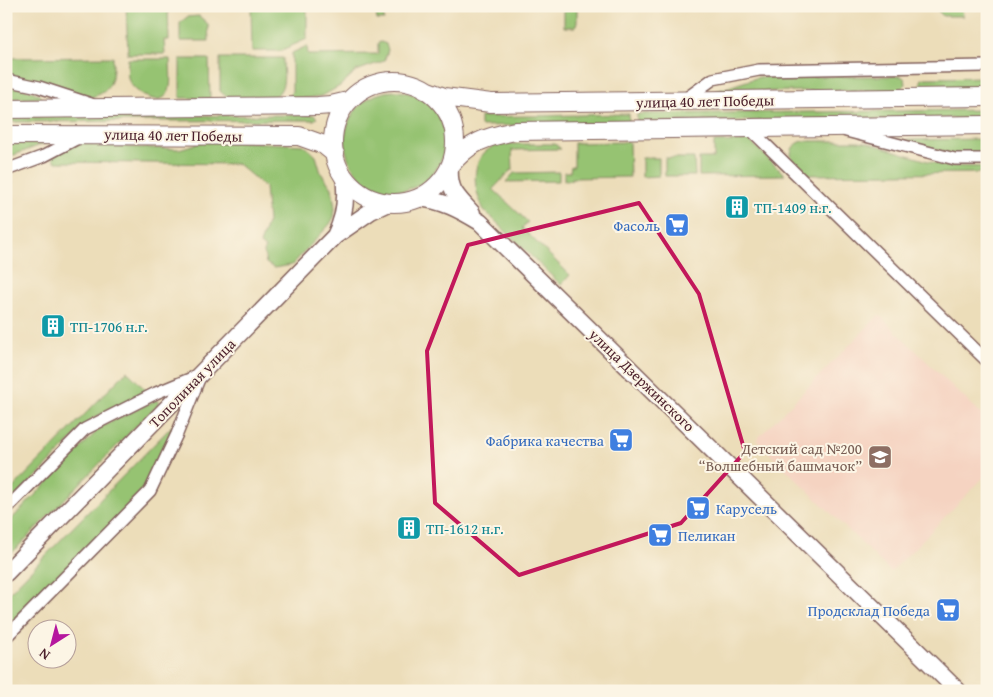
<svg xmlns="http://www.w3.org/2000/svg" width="993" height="697" font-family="'Gentium Book Plus',serif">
<rect width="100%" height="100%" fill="#fcf5e5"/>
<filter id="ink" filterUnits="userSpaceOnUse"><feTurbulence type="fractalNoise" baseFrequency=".02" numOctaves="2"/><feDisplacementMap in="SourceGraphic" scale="10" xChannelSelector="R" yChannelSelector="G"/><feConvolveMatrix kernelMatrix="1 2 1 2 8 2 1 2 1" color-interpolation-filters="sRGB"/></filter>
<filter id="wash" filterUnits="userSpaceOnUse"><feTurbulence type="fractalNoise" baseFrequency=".0096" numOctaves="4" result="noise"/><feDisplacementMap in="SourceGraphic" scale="20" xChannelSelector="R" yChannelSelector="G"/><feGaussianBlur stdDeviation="1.12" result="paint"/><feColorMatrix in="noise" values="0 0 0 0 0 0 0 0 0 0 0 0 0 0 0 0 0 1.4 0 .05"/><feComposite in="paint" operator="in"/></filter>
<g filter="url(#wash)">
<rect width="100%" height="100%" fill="#ecddb9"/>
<path fill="#f5d3c1" d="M 879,315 L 987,420 L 987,474 L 891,572 L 756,440 Z"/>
<path fill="#96c372" stroke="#70714e" d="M 126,6 L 168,6 L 169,40 L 164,40 L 165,54 L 128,54 Z
M 251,6 L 307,6 L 307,39 L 280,51 L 252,51 Z
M 375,6 L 384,6 L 384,20 L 377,20 Z
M 564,6 L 577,6 L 577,23 L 575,27 L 564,27 Z
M 941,6 L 962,6 L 963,16 L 943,16 L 937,10 Z
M 199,16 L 208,24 L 209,41 L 180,41 L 180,23 L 187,17 Z
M 381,42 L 386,44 L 388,50 L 384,61 L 356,71 L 340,86 L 322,96 L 308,98 L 288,99 L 292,91 L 292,53 L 307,46 L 308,55 L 378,54 L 378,43 Z
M 113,57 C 113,76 114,92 91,97 L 6,73 L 6,58 Z
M 220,58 L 283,58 C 283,75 288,88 272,99 C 258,99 229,103 220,91 Z
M 128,59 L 170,59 C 170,69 172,83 169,91 C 161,109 137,94 130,83 C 126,76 128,67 128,59 Z
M 180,59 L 209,59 L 210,98 L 180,98 Z
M 901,76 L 905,79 L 906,84 L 899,90 L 713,92 L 759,77 Z
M 987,77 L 987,89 L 927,90 L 920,84 L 922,79 L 925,78 Z
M 6,85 C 17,88 35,89 42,98 L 6,99 Z
M345 141a50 50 0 1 1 100 0a50 50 0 1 1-100 0Z
M 987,110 L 987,118 L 637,122 L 637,114 Z
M 629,114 L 629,123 L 480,126 L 480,117 Z
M 314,115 L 317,118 L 314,120 L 6,122 L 6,117 Z
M 987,139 L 987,154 L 955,155 L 899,140 Z
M 209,140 L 304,145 L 316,156 L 321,173 L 332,188 L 335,208 L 334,217 L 330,224 L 292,265 L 274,268 L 266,263 L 264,253 L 265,248 L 260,244 L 268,221 L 265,187 L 238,164 L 56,162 L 53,158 L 53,156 L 79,141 L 103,141 L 128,147 L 179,149 Z
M 30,141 L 46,143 L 6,158 L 6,146 Z
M 750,141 L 785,175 L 699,176 L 699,158 L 714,158 L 714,142 Z
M 803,141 L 857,141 L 866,142 L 944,166 L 987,167 L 987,173 L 802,175 C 792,164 783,148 803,141 Z
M 629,142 L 630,177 L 572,178 L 571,180 L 564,180 L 564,172 L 570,172 L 571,166 L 574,166 L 574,143 Z
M 516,144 L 555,144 L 561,149 L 512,150 L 513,170 L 510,171 L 493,189 L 528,222 L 522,228 L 570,275 L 561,285 L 484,210 C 474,192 469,162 489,149 C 497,144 507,144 516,144 Z
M 642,158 L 659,158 L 659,176 L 642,177 Z
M 665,158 L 694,158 L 695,176 L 665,176 Z
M 559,172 L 559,181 L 506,182 L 514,173 Z
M 127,371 L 146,390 L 145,392 L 93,418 L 6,508 L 6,495 Z
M 156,400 L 159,401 L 159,403 L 6,559 L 6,525 L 101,427 Z
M 174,424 L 176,424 L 148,486 L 6,630 L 6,596 Z"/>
</g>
<g filter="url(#ink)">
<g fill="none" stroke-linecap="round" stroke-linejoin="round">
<defs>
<path id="minor" d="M 6,80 L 39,87 L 91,104
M 684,100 L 713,79 L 759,70 L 987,66
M 749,128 L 987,361
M 846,131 L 955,159 L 987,159
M 6,170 L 44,156 L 80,137
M 6,509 L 85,429 L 156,393 L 192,378
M 6,637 L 150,491 L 177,434 L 199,379"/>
<path id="secondary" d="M 450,166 C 448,191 457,196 472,213
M 418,198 C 442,200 460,210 480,222 L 958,691
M 335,236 L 371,211 L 388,203
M 6,573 L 335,236 C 345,217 347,198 344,177"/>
<path id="primary" d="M333 142a61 61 0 1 1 122 0a61 61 0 1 1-122 0Z
M 425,90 L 444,97 L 491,103 L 987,97
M 6,109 L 318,106 L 331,105 L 348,101
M 6,135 L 299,136 L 324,145 L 335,154
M 450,166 C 469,142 486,137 515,131 L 987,125"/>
</defs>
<use href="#minor" stroke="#83625d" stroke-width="14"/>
<use href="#secondary" stroke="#83625d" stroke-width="19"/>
<use href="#primary" stroke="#83625d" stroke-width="20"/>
<use href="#minor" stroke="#fff" stroke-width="11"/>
<use href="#secondary" stroke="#fff" stroke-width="16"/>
<use href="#primary" stroke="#fff" stroke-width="18"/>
</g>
</g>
<path fill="none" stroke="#c2185b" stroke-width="4" stroke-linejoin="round" d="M 639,203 L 699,294 L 745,452 L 681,523 L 519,575 L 435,503 L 427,351 L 468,245 Z"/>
<defs>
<symbol id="building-square" viewBox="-11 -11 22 22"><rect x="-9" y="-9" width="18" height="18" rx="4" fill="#0f9aa8" stroke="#fcf5e5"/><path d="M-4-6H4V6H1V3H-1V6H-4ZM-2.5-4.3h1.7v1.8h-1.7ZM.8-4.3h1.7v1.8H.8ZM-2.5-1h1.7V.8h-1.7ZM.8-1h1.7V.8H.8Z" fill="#fff"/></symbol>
<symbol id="supermarket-square" viewBox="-11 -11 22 22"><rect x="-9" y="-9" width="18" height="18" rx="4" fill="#3f7fe0" stroke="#fcf5e5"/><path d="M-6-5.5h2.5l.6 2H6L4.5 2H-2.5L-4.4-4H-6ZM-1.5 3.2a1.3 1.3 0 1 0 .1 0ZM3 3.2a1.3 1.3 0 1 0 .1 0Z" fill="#fff"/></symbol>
<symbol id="school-square" viewBox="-11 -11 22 22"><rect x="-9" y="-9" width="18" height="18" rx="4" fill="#8d6e63" stroke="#fcf5e5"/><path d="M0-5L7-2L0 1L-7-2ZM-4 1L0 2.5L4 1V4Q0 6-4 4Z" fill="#fff"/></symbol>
</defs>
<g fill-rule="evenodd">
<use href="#building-square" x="723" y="193" width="28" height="28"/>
<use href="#supermarket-square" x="663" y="211" width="28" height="28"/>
<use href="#building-square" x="39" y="312" width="28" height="28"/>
<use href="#supermarket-square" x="607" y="426" width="28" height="28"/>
<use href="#school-square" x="866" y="443" width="28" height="28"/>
<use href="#supermarket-square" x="684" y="494" width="28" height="28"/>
<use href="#building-square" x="395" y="514" width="28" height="28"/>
<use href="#supermarket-square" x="646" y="521" width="28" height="28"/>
<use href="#supermarket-square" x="934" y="596" width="28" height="28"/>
</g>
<g text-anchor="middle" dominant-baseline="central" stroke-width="4" stroke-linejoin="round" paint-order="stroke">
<g font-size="15" fill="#4a1f2b" stroke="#fcf5e5">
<text transform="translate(705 101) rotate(-1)">улица 40 лет Победы</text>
<text transform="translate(173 135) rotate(1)">улица 40 лет Победы</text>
<text transform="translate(642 380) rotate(44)">улица Дзержинского</text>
<text transform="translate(192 383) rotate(-46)">Тополиная улица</text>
</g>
<g font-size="15" fill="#0d838f" stroke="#fcf5e5" text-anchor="start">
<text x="754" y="207">ТП-1409 н.г.</text>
<text x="70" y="326">ТП-1706 н.г.</text>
<text x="426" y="528">ТП-1612 н.г.</text>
</g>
<g font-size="15" fill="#366cbe" stroke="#fcf5e5" text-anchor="end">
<text x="660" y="225">Фасоль</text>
<text x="604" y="440">Фабрика качества</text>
<text x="716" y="508" text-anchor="start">Карусель</text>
<text x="678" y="535" text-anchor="start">Пеликан</text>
<text x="930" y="610">Продсклад Победа</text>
</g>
<g font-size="15" fill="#785e54" stroke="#fcf5e5" text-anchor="end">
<text x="862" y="448">Детский сад №200<tspan x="862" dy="17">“Волшебный башмачок”</tspan></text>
</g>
</g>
<rect width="993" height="697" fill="none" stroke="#fcf5e5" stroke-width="25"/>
<g transform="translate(52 644) rotate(216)"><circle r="24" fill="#fcf5e5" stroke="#b59f9b"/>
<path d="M0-4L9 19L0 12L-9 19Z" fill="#b5179e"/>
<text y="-8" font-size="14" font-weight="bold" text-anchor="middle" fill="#4a1f2b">N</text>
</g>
</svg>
